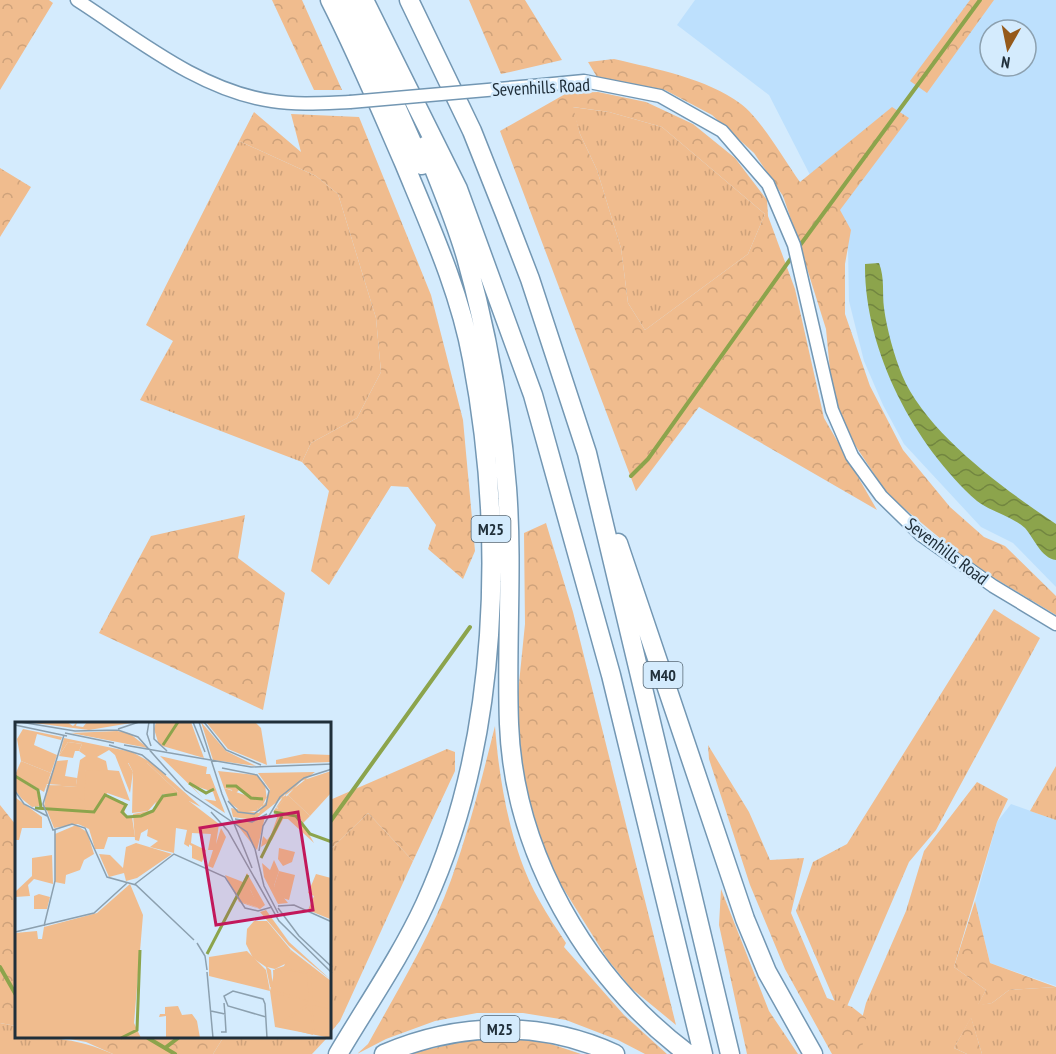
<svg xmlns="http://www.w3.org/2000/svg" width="1056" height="1054" font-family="'PT Sans Narrow',sans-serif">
<defs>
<pattern id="grass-tufts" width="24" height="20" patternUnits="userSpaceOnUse" patternTransform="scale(1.5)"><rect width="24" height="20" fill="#f0bc8e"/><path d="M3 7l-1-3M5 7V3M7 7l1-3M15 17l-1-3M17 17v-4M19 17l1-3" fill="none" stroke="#cea27b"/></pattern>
<pattern id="forest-crowns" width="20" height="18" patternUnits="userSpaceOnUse" patternTransform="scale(1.5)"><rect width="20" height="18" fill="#f0bc8e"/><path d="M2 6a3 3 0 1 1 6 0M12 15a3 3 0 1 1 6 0" fill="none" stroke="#cea27b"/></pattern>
<pattern id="water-waves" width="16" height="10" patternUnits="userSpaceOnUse" patternTransform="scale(1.5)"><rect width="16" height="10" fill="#8ca44c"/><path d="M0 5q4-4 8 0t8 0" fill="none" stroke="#728640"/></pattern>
</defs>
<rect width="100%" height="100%" fill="#d4ebfd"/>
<path fill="#bde0fd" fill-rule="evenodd" d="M 695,0 L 1056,0 L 1056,587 L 1013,543 L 981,527 L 904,444 L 883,405 L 864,361 L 849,301 L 848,249 L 769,95 L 677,25 ZM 990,30 L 1026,30 L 1026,66 L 990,66 Z
M 1011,804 L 1056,820 L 1056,986 L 990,963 L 975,901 L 997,822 Z"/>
<path fill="url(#grass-tufts)" d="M 572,107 L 609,112 L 662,127 L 765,214 L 748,254 L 645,330 L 628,303 L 621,248 L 597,170 L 580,134 Z
M 239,141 L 316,176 L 338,194 L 376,318 L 381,372 L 357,418 L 311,443 L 302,462 L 140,400 L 173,341 L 146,325 Z
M 994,609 L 1040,638 L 936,830 L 909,862 L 842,1018 L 796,911 L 813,862 L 847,844 Z
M 1056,766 L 1056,820 L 1030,811 Z
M 977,782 L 1008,799 L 997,822 L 954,967 L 986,990 L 978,1005 L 992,1003 L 1009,990 L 1056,987 L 1056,1054 L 982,1054 L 971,1018 L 954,1048 L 967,1054 L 853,1054 L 866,1003 L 906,911 L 924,851 Z
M 368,813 L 413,861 L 340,1021 L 330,1033 L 330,850 Z
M 0,1023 L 16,1026 L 16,1038 C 57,1038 76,1038 113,1054 L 0,1054 Z
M 223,1038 L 327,1038 L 312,1054 L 213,1054 Z"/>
<path fill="url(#forest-crowns)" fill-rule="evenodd" d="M 0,0 L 49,0 L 53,3 L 0,90 Z
M 272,0 L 302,0 L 342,90 L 314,90 Z
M 469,0 L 525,0 L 562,60 L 501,74 Z
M 970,0 L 994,0 L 927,93 L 910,81 Z
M 614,59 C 656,69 706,78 741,104 C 761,119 785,161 800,182 L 892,107 L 909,118 L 840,210 L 851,230 L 845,264 L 845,314 L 870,386 L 903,450 L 950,507 L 984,537 L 1005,546 L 1056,596 L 1056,615 L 971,564 L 888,495 L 853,442 L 833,402 L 826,329 L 799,243 L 783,196 L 754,153 L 712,115 L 665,90 L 597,77 L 588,62 Z
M 598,92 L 646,102 L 693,124 L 735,158 L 767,200 L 768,216 L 795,289 L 824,418 L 877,510 L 699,407 L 636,491 L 500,131 L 567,93 ZM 573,107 L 609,112 L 662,127 L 765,214 L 748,254 L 645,330 L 628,303 L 621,248 L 597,170 L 580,134 Z
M 254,112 L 301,152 L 291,114 L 359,117 L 431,295 L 463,420 L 475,551 L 463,579 L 428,549 L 436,525 L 408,487 L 391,486 L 329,585 L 311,571 L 329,491 L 302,462 L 311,443 L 357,418 L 381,372 L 376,318 L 338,194 L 316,176 L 239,141 Z
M 0,168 L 31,187 L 0,237 Z
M 245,515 L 238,558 L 285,593 L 263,710 L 99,633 L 151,536 Z
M 546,523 L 573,612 L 676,1025 L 631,988 L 608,960 L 553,872 L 539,833 L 527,791 L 519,750 L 517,703 L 525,624 L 524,533 Z
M 495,726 C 499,781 511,851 539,900 C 547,915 557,929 566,943 L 564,947 L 624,1015 L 667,1054 L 645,1054 L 618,1040 L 566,1020 L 523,1013 L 477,1013 L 435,1021 L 386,1039 L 357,1054 L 368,1044 C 397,991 430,938 451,880 C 469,830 482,778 495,726 Z
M 708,745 L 749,812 L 770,860 L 804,858 L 791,913 L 827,998 L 852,1007 L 866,1018 L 862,1050 L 864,1054 L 832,1054 L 785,969 L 750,885 L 709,759 Z
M 447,749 L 455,752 L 455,771 L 413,861 L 368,813 L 330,850 L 330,800 Z
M 0,805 L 16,825 L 16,1026 L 0,1023 Z
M 721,889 L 769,1011 L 798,1054 L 747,1054 L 719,925 Z
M 975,901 L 990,963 L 1056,987 L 1009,990 L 992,1003 L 977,1006 L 986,990 L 954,967 Z
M 971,1017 L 982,1054 L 967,1054 L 954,1048 Z
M 65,1038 L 223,1038 L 213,1054 L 113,1054 L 86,1042 Z
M 533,1038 L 581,1054 L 407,1054 L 475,1039 Z"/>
<path fill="url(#water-waves)" d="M 879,263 C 885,279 882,292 884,308 C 887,330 894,355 902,375 C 926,433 1005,490 1056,524 L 1056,560 C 1041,558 1034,538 1025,528 C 1012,516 991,512 977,501 C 914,445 864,350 865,264 Z"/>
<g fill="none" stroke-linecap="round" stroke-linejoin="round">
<path stroke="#8ca44c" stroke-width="4" d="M 798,248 L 980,0
M 631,476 L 648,459 L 794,254
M 330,822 L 470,627
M 0,967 L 16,995
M 148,1038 L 175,1054
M 165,1048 L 178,1038"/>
<defs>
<path id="minor" d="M 77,0 C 136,38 200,91 272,101 C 297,105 324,103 350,102
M 532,86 L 584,81 L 660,96 L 722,131 L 768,184 L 794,245 L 832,410 L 852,456 L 881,496 L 921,535 L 993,586 L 1056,624"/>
<path id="highway" d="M 330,0 C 357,53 380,108 404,163 C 430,226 460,292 472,359 C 505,533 500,740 425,904 C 401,956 367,1005 338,1054
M 349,0 L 422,165
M 364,0 L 458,189 L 533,395 L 611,675 L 703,1054
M 409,0 L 472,131 L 505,214 L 530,279 L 587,453 L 730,1054
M 425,146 C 439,182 455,219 466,257 C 487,332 501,411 507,488 C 513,567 506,645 509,724 C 514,853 586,977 688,1054
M 618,543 L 745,919 L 767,972 L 813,1054
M 384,1054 C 458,1022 541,1020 615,1054"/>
</defs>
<use href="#minor" stroke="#7397b3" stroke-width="15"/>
<use href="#highway" stroke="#7397b3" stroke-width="21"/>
<use href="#minor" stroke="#fff" stroke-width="12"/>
<use href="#highway" stroke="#fff" stroke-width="18"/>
<defs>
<path id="minor-bridge" d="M 350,102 L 532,86"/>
</defs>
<use href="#minor-bridge" stroke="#7397b3" stroke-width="15" stroke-linecap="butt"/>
<use href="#minor-bridge" stroke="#fff" stroke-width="12"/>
</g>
<g text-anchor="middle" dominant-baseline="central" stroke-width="5" stroke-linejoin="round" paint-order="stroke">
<g fill="#d4ebfd" stroke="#566774" stroke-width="1.5">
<rect x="471.5" y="516" width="39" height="26" rx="4.5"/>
<rect x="643.5" y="662" width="39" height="26" rx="4.5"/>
<rect x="480.5" y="1016" width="39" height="26" rx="4.5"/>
</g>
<g font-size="16" font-weight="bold" fill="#202f3a">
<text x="491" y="529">M25</text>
<text x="663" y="675">M40</text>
<text x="500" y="1029">M25</text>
</g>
<g font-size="18" fill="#202f3a" stroke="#d4ebfd">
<text transform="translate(541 87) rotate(-3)">Sevenhills Road</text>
<text transform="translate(947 551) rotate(37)">Sevenhills Road</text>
</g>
</g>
<g transform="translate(15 722)">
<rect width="316" height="316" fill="#d4ebfd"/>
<path d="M 53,20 L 67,22 L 64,29 L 60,29 L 58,36 L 44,34 ZM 53,38 L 50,54 L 62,56 L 61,64 L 32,62 L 42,39 ZM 6,39 L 36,51 L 29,70 L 0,53 ZM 113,40 L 132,41 L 163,70 L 161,73 L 148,72 L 133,89 L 117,91 L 118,50 ZM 81,47 L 104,49 L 115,79 L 92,71 L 91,75 L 109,80 L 110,94 L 117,95 L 120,115 L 93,115 L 89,127 L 80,127 L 74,107 L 63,102 L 39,106 L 31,86 L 46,88 L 29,85 L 32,63 L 62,65 L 71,48 ZM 0,55 L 22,69 L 25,84 L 17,85 L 7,77 L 0,68 ZM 209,66 L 245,78 L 242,89 L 227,90 L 215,81 ZM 273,73 L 295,94 L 288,101 L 283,93 L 266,91 L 262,85 ZM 1,76 L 27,95 L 27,106 L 7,106 L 4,118 L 0,118 ZM 174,79 L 204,102 L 201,122 L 206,106 L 211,115 L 198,146 L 193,144 L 198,128 L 193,128 L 196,112 L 177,111 L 176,121 L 191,128 L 187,140 L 177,136 L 177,124 L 173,122 ZM 121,121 L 157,132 L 122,156 L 111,159 L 109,151 L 94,155 L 84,132 L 95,133 L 108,146 L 111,125 ZM 264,149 L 280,153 L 274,178 L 264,175 L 259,164 ZM 234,166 L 236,169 L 244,186 L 224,179 ZM 24,172 L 35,175 L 32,187 L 19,187 L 19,174 ZM 276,228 L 316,259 L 316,316 L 260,305 L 255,269 L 260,247 L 269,244 Z" fill="#f0bc8e"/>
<path d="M 11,0 L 52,0 L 58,4 L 62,0 L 61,4 L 68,5 L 72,0 L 122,0 L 74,8 ZM 141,0 L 176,0 L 189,36 L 144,23 L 139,7 ZM 186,0 L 211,29 L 241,44 L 198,38 ZM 191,0 L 240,0 L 246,6 L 252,43 L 213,27 ZM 8,7 L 47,15 L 46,18 L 22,12 L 19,23 L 42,33 L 36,51 L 6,39 L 2,17 ZM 102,9 L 114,11 L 133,26 L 56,11 ZM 49,16 L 117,30 L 137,41 L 186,85 L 174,79 L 174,125 L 169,122 L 172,108 L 161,106 L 159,131 L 135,125 L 143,119 L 132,114 L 133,107 L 126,111 L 124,119 L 120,118 L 118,92 L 139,88 L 142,75 L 163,70 L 132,41 L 113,41 L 118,50 L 115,71 L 100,33 L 94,28 L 82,35 L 91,39 L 93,49 L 71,48 L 69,79 L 62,75 L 62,65 L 32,63 L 61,63 L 65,38 L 71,34 L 64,29 L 67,22 L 53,20 L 44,34 ZM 289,32 L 316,33 L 316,40 L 261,42 L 261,38 ZM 145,34 L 192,45 L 191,52 L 195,52 L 210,91 L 189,77 L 201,79 L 198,70 L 175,62 L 188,76 ZM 203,49 L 241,53 L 250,62 L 252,79 L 242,89 L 244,78 L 235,77 L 224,68 L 218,74 L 217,68 L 209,66 ZM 316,49 L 316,71 L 295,94 L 273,73 L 286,59 ZM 300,50 L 239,98 L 218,95 L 216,86 L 244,91 L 255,68 L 243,51 ZM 270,72 L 272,75 L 261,86 L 283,93 L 299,121 L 273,97 L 268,97 L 257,118 L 246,125 L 248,114 L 252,118 L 256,113 L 263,93 L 258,90 ZM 250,95 L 242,128 L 219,99 ZM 61,103 L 72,110 L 79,132 L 69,138 L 65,148 L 51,153 L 50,162 L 40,160 L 40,112 ZM 264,126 L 280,130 L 277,140 L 268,144 L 263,137 ZM 37,133 L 38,162 L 19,157 L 13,163 L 15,174 L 0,175 L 0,170 L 17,154 L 17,136 ZM 259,138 L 264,149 L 259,164 L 273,181 L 263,182 L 249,155 L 247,141 L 255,148 ZM 232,151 L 250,183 L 245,187 L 224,180 L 210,153 L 228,160 ZM 234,167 L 236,169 L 243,186 L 225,179 ZM 301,152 L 316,156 L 315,197 L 293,188 L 299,174 L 293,171 ZM 251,188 L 274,220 L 316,258 L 274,224 L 245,190 ZM 239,199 L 252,199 L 276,228 L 274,235 L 277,231 L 302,252 L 270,246 L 272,241 L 260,247 L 252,245 L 256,248 L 258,266 L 255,265 L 251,245 L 238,236 L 231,222 L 232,207 Z" fill="#f0bc8e" fill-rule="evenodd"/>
<path d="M 115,162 L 128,193 L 119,301 L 126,316 L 0,316 L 0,211 L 22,209 L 23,217 L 27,217 L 29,205 L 82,191 ZM 232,229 L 251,248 L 255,269 L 194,254 L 194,235 ZM 268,247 L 292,252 L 294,279 L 259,268 L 258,248 ZM 296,254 L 316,262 L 316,284 L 298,278 ZM 260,272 L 295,280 L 262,303 ZM 295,283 L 298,313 L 264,304 ZM 297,283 L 316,287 L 316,311 L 300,313 ZM 163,284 L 167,293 L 177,292 L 182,299 L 185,316 L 151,316 L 151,294 L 144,295 L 145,292 L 150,292 L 150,285 Z" fill="#f0bc8e"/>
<path fill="none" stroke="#8ca44c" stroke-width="3" d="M 148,23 L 163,0M 0,54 L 23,68 L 26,85M 174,61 L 191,71 L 199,67M 211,64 L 221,64 L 236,76 L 248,77M 20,86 L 79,90 L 90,73 L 111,83 L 107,90 L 112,95 L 126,94 L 138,89 L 148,74 L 162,72M 259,90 L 281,94 L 295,112 L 317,120M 246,136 L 267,94M 192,232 L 233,153M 106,316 L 122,308 L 125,228"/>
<path fill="none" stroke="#8ca0af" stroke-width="1.5" d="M 5,0 L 60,9 L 103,8 L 123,15 L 170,68 L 232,110 L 240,127 L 249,164 L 263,191M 134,0 L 132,12 L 136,24M 139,0 L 139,17 L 152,29M 178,0 L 190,30M 184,0 L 207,72 L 237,146M 189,0 L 211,28 L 246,43M 0,3 L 52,14M 103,7 L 124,0M 50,11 L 99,21M 49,13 L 28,82 L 38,108 L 57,102 L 70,106 L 92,155 L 121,163 L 179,218M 94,23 L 127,33 L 151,53M 109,23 L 236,45 L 317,42M 207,46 L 242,53 L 254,69 L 251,83 L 239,92 L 223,90 L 213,79M 0,69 L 9,82 L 32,94M 196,90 L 213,109 L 264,199 L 317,251M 220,97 L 237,100 L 252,92M 244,129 L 248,104 L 265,75 L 289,56 L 317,47M 120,162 L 159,132 L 210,155 L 230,186 L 243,189 L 257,185M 263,184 L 279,183 L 317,200M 263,186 L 284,214 L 317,245M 29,204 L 40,159 L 40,108M 0,210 L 79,191 L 112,161M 182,221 L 190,234 L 192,248M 192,250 L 198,316M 196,289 L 210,292 L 209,281M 251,295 L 213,284 L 209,274 L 218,269 L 248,277 L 250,282 L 252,316M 206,310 L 211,310 L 210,293"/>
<path fill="#c2185b" fill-opacity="0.15" stroke="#c2185b" stroke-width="3" d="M 283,90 L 298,188 L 201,203 L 185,106 Z"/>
<rect width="316" height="316" fill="none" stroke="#202f3a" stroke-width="3"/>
</g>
<g transform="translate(1008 48) rotate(189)"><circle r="28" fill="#d4ebfd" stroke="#8ca0af" stroke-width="1.5"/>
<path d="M0-4.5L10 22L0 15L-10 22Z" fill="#95591a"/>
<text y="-9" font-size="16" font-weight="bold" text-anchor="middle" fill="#202f3a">N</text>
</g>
</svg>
